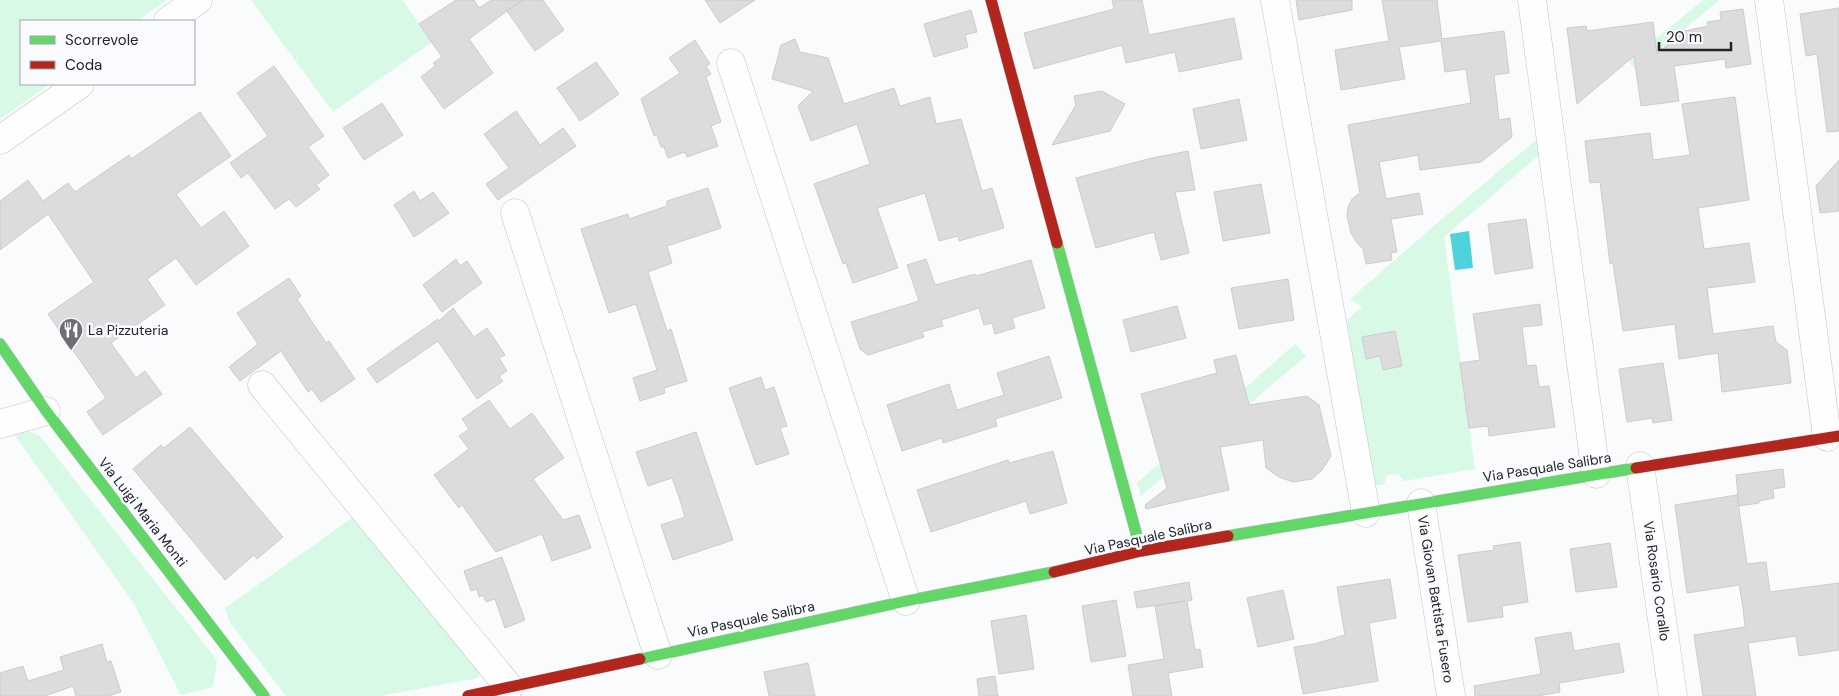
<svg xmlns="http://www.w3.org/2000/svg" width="1839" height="696" font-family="'DM Sans',sans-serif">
<rect width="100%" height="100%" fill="#fafbfd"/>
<path fill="#d7f9e5" d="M 0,0 L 166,0 L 138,21 L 21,21 L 21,84 L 50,84 L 0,119 Z
M 251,0 L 402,0 L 432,42 L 333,112 Z
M 1703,0 L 1719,0 L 1636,71 L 1629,61 Z
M 1537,139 L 1539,155 L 1444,237 L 1475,469 L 1404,481 L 1398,474 L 1387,475 L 1384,484 L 1373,486 L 1347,320 L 1362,307 L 1350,299 L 1442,219 Z
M 1295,344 L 1306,356 L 1141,496 L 1137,483 Z
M 28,431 L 40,436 L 217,660 L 213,687 L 181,695 L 133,602 L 14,434 Z
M 359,513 L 481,669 L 478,678 L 379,696 L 286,696 L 229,621 L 225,608 Z"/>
<path fill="#4ed2db" d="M 1469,231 L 1473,268 L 1455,270 L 1450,234 Z"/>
<path fill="#dddcdd" stroke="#cccbcd" d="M 456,0 L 474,0 L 479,8 L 491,0 L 522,0 L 469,39 L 493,73 L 444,109 L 421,77 L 435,66 L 433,63 L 442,57 L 419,24 Z
M 523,0 L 543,0 L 564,30 L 535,51 L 507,11 Z
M 705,0 L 755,0 L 720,23 Z
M 1112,0 L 1142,0 L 1149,35 L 1234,18 L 1242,59 L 1179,72 L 1175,52 L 1126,63 L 1122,45 L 1034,69 L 1024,33 L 1114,9 Z
M 1296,0 L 1352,0 L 1352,10 L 1299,20 Z
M 1382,0 L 1437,0 L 1442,39 L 1504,31 L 1509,73 L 1494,75 L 1499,120 L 1510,118 L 1512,137 L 1481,162 L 1420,170 L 1418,155 L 1379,162 L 1386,199 L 1419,193 L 1423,214 L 1391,219 L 1397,252 L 1391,253 L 1392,260 L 1366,264 L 1363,249 L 1357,243 L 1351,233 L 1347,216 L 1348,207 L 1352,199 L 1360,193 L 1348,125 L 1471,103 L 1466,69 L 1445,72 L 1441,41 L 1399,47 L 1405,79 L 1341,90 L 1335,50 L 1389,41 Z
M 1839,8 L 1839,131 L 1827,132 L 1817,54 L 1806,56 L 1800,14 Z
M 1743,9 L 1751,64 L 1726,68 L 1725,59 L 1674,66 L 1679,101 L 1641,106 L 1634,56 L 1577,104 L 1567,28 L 1586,26 L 1587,31 L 1653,22 L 1657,54 L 1684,31 L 1708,26 L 1707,22 L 1721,20 L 1720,12 Z
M 971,10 L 977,32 L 965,35 L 968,47 L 934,57 L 924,24 Z
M 795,39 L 800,52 L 828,58 L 844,104 L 894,88 L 900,106 L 930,97 L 936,124 L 961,119 L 982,191 L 992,188 L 1004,228 L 959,241 L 958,236 L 939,241 L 925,193 L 877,208 L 898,268 L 853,283 L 846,263 L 843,264 L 814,184 L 870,164 L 857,124 L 811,141 L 798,106 L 813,91 L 772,79 L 781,45 Z
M 695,40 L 710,64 L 706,66 L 711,74 L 706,77 L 721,122 L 711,126 L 718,146 L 687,157 L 685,152 L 668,158 L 664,147 L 661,147 L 657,135 L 654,136 L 641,99 L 680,73 L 669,58 Z
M 596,62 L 619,94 L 580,121 L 557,88 Z
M 274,66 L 324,136 L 308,147 L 329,175 L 316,185 L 320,189 L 296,207 L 289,199 L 275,209 L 248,173 L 241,178 L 230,163 L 268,136 L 237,93 Z
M 1102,91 L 1125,104 L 1110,131 L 1052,145 L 1076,105 L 1074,96 Z
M 1735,97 L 1749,200 L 1698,208 L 1704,249 L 1749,243 L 1755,282 L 1707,288 L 1713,334 L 1773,326 L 1776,342 L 1787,350 L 1791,383 L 1722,392 L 1718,353 L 1679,359 L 1675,324 L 1623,331 L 1613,263 L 1610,264 L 1600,182 L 1590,183 L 1585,141 L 1650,133 L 1653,160 L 1690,155 L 1682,104 Z
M 1239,99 L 1247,140 L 1201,149 L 1193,109 Z
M 382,103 L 403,135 L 364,160 L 343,128 Z
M 516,111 L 540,145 L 563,128 L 576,146 L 498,200 L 486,184 L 509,168 L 484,134 Z
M 200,112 L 231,156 L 176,194 L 201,228 L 224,211 L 249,246 L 196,285 L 176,258 L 147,279 L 165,305 L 111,343 L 136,378 L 145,371 L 162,394 L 103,435 L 87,412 L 106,398 L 48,314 L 94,282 L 48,214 L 0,250 L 0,201 L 28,180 L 43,201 L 68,183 L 75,192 L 129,155 L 131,159 Z
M 1188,151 L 1195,190 L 1175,192 L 1189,253 L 1161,260 L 1154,232 L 1096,248 L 1076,178 L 1152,158 Z
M 1839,160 L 1839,211 L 1820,213 L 1816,186 Z
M 1261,184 L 1270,233 L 1223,241 L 1214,192 Z
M 708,188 L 721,228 L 667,246 L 672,263 L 648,272 L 667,331 L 671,329 L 687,381 L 664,388 L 665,393 L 640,401 L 633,378 L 657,370 L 636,304 L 609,313 L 581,229 L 628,214 L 629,219 L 667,206 L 667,201 Z
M 414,191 L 420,201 L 433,192 L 449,213 L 414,237 L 394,205 Z
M 1526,219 L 1533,268 L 1495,274 L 1488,224 Z
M 456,259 L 460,266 L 467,261 L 482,283 L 442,312 L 423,285 Z
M 926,259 L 935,285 L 975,274 L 976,276 L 1031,260 L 1045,308 L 1012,318 L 1015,328 L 995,334 L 992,323 L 984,325 L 979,308 L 941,320 L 943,326 L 922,332 L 924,337 L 868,355 L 860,349 L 851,322 L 919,301 L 907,265 Z
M 289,278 L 301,296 L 297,299 L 326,343 L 329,341 L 355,379 L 321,402 L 312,389 L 308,392 L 281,351 L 240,381 L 229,367 L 258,344 L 237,313 Z
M 1288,279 L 1294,320 L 1239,329 L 1231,288 Z
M 1540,304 L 1542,325 L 1522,327 L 1527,366 L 1536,365 L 1539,387 L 1549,386 L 1555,427 L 1489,436 L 1488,426 L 1469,428 L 1460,363 L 1480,360 L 1473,314 Z
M 1177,306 L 1186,338 L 1131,352 L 1123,320 Z
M 453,308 L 474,337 L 487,328 L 505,355 L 499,358 L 507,371 L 499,376 L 503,381 L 477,399 L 438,341 L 377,383 L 367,369 L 438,319 L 439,321 Z
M 1395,331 L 1402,366 L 1383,370 L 1380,356 L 1366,359 L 1362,337 Z
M 1236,355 L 1249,405 L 1307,396 L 1319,405 L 1331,456 L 1322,470 L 1312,479 L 1293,482 L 1279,477 L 1266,468 L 1263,440 L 1220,447 L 1229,490 L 1146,509 L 1145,505 L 1167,488 L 1141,394 L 1217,373 L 1214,360 Z
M 1049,356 L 1062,398 L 995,419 L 997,426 L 943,443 L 942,438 L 902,451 L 887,405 L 949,384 L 957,410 L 1004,395 L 997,373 Z
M 1663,363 L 1672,420 L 1653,423 L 1652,418 L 1627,422 L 1619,369 Z
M 761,377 L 765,390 L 774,387 L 787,426 L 780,428 L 789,454 L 756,465 L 729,388 Z
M 489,400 L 510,429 L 532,413 L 564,458 L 533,479 L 563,520 L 579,515 L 591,548 L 552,561 L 542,534 L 496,552 L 462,505 L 459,508 L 434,475 L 469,449 L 459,436 L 469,429 L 462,419 Z
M 190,427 L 283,537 L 257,559 L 254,555 L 225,580 L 133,469 L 161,445 L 164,448 Z
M 696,432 L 733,540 L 673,560 L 661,525 L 685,517 L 679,497 L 672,478 L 648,486 L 636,452 Z
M 1053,451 L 1067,503 L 1030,514 L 1026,501 L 931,532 L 917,490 L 1008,460 L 1009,463 Z
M 1783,469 L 1785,487 L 1773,489 L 1774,498 L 1759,501 L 1759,503 L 1739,506 L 1736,475 Z
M 1737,495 L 1747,564 L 1766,562 L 1770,592 L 1839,583 L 1839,650 L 1799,656 L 1796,636 L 1748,643 L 1756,696 L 1703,696 L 1694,635 L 1745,627 L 1743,607 L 1739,585 L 1687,593 L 1675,505 Z
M 1520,542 L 1528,602 L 1502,606 L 1503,617 L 1468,622 L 1458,555 L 1494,550 L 1493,546 Z
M 1610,543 L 1617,587 L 1576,592 L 1570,549 Z
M 502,557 L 525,620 L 505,628 L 495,599 L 486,602 L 483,595 L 479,597 L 477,589 L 471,591 L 464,571 Z
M 1390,579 L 1396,618 L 1369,623 L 1378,681 L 1303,694 L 1294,647 L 1314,644 L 1345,635 L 1337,587 Z
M 1189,582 L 1192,600 L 1187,601 L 1195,650 L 1200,649 L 1203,667 L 1168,673 L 1172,696 L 1133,696 L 1128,665 L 1164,659 L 1155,606 L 1185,601 L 1137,608 L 1134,592 Z
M 1283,590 L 1294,639 L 1258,647 L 1247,598 Z
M 1116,600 L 1126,656 L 1091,662 L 1082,606 Z
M 1026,615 L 1034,669 L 999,674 L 991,621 Z
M 1571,632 L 1574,651 L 1619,643 L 1624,672 L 1559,683 L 1560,692 L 1537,696 L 1475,696 L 1474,686 L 1541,674 L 1535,638 Z
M 102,644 L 107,662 L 111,661 L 121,692 L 108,696 L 76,696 L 73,686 L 45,696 L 0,696 L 0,673 L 23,666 L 28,681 L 64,670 L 60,657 Z
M 808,663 L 815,696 L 769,696 L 764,672 Z
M 995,676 L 998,696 L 979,696 L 977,679 Z"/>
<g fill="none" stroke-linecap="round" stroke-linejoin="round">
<defs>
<path id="street" d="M 1275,0 L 1366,513
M 1532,0 L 1596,474
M 1769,0 L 1827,437
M 168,21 L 198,0
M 731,63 L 906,601
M 0,140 L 80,84
M 515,213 L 658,655
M 262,385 L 509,687
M 0,424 L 46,411
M 1640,466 L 1673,696
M 1421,503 L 1451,696"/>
<path id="fast" d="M 1057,243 L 1141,551
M 0,344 L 46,411 L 264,696
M 1228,536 L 1636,468
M 640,659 L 906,601 L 1054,572"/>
<path id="jam" d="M 991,0 L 1057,243
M 1636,468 L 1839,436
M 1054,572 L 1141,551 L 1228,536
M 468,696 L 640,659"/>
</defs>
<use href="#street" stroke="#c2c3c5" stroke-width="29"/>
<use href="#fast" stroke="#c2c3c5" stroke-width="12"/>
<use href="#jam" stroke="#c2c3c5" stroke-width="12"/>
<use href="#street" stroke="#fefeff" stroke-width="28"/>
<use href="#fast" stroke="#63d668" stroke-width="11"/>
<use href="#jam" stroke="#b3261e" stroke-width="11"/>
</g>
<defs>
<symbol id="restaurant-pin" viewBox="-11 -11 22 30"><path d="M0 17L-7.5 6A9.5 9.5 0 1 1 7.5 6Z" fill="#6e6f72" stroke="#f9fbfe"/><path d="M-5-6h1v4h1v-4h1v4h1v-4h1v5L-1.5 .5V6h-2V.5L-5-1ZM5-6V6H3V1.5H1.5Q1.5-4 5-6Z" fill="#fff"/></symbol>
</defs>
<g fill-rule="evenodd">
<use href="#restaurant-pin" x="57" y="316" width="28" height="38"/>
</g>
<g text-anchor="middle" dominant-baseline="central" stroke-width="5" stroke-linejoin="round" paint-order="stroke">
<g font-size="14" fill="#222427" stroke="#f9fbfe" text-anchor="start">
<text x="88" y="330">La Pizzuteria</text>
</g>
<g font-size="14" fill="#222427" stroke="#f9fbfe">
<text transform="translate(1547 467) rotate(-9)">Via Pasquale Salibra</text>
<text transform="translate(143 512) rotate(52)">Via Luigi Maria Monti</text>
<text transform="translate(1148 537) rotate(-12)">Via Pasquale Salibra</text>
<text transform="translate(1657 581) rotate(82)">Via Rosario Corallo</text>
<text transform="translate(1436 599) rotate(81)">Via Giovan Battista Fusero</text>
<text transform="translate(751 619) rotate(-12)">Via Pasquale Salibra</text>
</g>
</g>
<rect x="20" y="20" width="175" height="65" fill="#f9fbfe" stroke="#a3a5a8"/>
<rect x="30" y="36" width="25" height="8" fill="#63d668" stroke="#a3a5a8"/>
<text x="65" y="45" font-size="15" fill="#222427">Scorrevole</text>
<rect x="30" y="61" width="25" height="8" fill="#b3261e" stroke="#a3a5a8"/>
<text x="65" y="70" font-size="15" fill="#222427">Coda</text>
<path d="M1659 42v8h72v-8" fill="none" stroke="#222427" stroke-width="2.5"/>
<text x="1666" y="42" font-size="15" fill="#222427" stroke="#f9fbfe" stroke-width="4" paint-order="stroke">20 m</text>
</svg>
